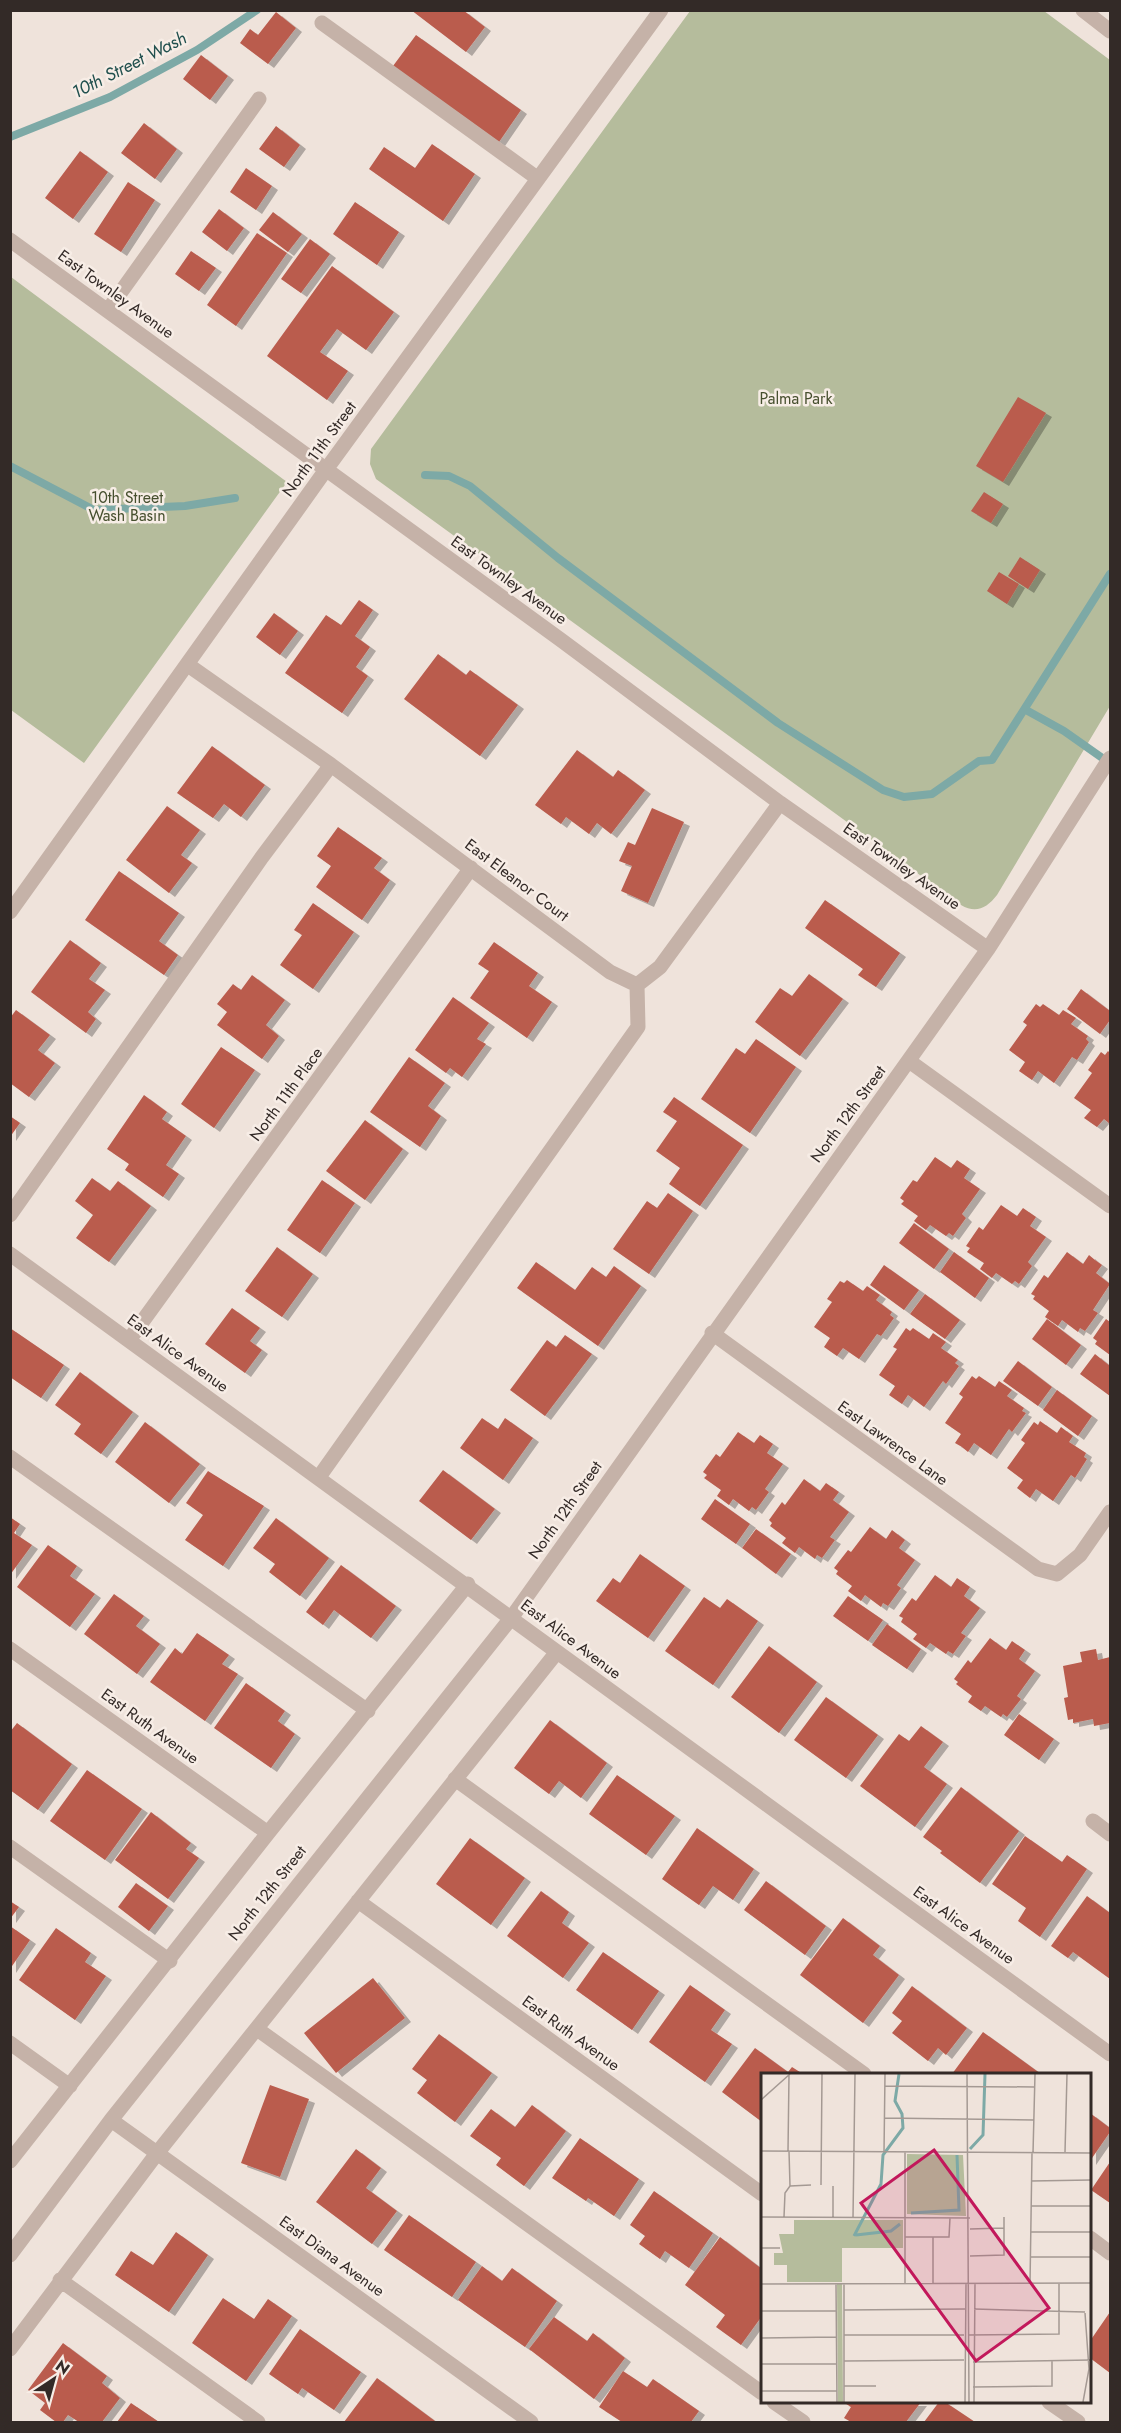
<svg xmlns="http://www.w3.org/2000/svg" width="1121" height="2433" font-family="Jost,sans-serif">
<defs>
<filter id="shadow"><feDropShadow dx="6" dy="4" stdDeviation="0" flood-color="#0004"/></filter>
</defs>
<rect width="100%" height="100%" fill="#efe3db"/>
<path fill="#b5bc9c" d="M 690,11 L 1044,11 L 1110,60 L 1110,706 L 997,895 C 987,908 976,914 961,905 L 376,479 L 370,464 L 371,449 Z
M 11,277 L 287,482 L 84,763 L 11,710 Z"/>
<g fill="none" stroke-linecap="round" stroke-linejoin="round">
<path stroke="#7da9a6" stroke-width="8" d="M 10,137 L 110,97 L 197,50 L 257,10
M 10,466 L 94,510 L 185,506 L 235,498
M 425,475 L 449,476 L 470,486 L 558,558 L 778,723 L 883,790 L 904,797 L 932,794 L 979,761 L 992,760 L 1110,574
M 1026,710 L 1064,731 L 1108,762"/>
</g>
<path fill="#ba5c4e" filter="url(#shadow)" d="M 411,10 L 463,10 L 485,27 L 466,52 Z
M 276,12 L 296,28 L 268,64 L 240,43 L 250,29 L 258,35 Z
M 416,35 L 521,110 L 499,142 L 393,66 Z
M 201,55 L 228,76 L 210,100 L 183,79 Z
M 144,123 L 177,149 L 155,179 L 121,153 Z
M 276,126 L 300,145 L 284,167 L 259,149 Z
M 432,144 L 475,174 L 443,221 L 369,169 L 384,147 L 415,168 Z
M 80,151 L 108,172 L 73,219 L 45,198 Z
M 246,168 L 272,186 L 256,210 L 230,192 Z
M 128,182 L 155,200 L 121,252 L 94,234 Z
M 355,202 L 399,232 L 377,265 L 333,234 Z
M 219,209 L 244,228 L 227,251 L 202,232 Z
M 273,212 L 302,234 L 288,252 L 259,230 Z
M 257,233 L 287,253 L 236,326 L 207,305 Z
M 310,239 L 330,254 L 301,293 L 281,279 Z
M 191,251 L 216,268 L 199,291 L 175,274 Z
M 332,266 L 394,312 L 366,350 L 337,329 L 320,352 L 348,371 L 327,400 L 267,356 Z
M 1018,397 L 1046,413 L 1003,482 L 976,466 Z
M 984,492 L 1003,504 L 991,523 L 971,511 Z
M 1020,557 L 1040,570 L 1028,589 L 1008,576 Z
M 999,572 L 1019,584 L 1007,604 L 987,591 Z
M 359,600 L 373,610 L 355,636 L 370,647 L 356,667 L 368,676 L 342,713 L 285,673 L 326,615 L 341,625 Z
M 274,613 L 298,631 L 280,655 L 256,637 Z
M 438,654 L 466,675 L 470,670 L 518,705 L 480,756 L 404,699 Z
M 212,746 L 265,785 L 241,817 L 224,804 L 213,818 L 177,793 Z
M 577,750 L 613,777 L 618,770 L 645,790 L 611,834 L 597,823 L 589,834 L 566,817 L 561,824 L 535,805 Z
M 167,806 L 200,830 L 181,855 L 192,863 L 169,893 L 126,860 Z
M 652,808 L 684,822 L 648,903 L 621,891 L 632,866 L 619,861 L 628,842 L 635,845 Z
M 338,827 L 382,858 L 374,868 L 390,880 L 362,920 L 316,887 L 331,866 L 317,856 Z
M 119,871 L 179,913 L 159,941 L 178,955 L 164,975 L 85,920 Z
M 825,900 L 900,953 L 876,987 L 858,975 L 863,969 L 805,928 Z
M 313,903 L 354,932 L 313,989 L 280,965 L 302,935 L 294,930 Z
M 70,940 L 101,963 L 89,979 L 105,990 L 88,1012 L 96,1019 L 86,1033 L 31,992 Z
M 494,942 L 538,973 L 529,986 L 552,1002 L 527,1038 L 470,998 L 489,971 L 478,964 Z
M 809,974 L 843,999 L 800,1056 L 755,1022 L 780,988 L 792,996 Z
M 252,975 L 285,1000 L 266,1025 L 279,1036 L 262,1059 L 217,1025 L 227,1012 L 217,1004 L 233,984 L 241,990 Z
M 1081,989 L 1110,1011 L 1110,1020 L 1100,1034 L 1067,1009 Z
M 453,997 L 489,1023 L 477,1039 L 486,1044 L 462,1077 L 450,1068 L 446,1073 L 415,1050 Z
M 1036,1004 L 1040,1007 L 1043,1004 L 1059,1015 L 1063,1010 L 1076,1018 L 1071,1024 L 1088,1036 L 1086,1039 L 1089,1042 L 1077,1060 L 1072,1057 L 1054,1083 L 1038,1071 L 1032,1080 L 1019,1071 L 1025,1062 L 1009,1050 L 1027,1025 L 1023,1022 Z
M 16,1010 L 50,1035 L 38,1050 L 55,1063 L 29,1097 L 10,1083 L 10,1018 Z
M 756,1039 L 796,1067 L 750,1133 L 701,1099 L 736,1048 L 745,1054 Z
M 221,1047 L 255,1070 L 214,1128 L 181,1104 Z
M 1108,1051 L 1110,1053 L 1110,1124 L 1104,1119 L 1097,1127 L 1084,1118 L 1091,1110 L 1074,1098 L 1092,1073 L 1088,1070 L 1101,1052 L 1105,1055 Z
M 409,1057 L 445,1083 L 428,1106 L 441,1116 L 420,1147 L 370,1112 Z
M 144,1095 L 167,1112 L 162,1119 L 186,1136 L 166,1165 L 179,1174 L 163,1197 L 125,1170 L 129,1164 L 107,1149 Z
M 674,1097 L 743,1145 L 700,1206 L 669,1184 L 680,1168 L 656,1151 L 677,1121 L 663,1112 Z
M 10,1116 L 20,1123 L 10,1137 Z
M 365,1120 L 403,1149 L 365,1200 L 326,1171 Z
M 935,1157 L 951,1168 L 957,1160 L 970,1169 L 964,1178 L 980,1189 L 962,1214 L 966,1218 L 953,1236 L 949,1233 L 946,1236 L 930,1225 L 926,1230 L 914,1221 L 918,1216 L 901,1204 L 904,1201 L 900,1198 L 913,1180 L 917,1182 Z
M 92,1178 L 110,1191 L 118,1181 L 151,1206 L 109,1262 L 76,1238 L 93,1215 L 75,1201 Z
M 322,1180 L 355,1203 L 320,1253 L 287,1230 Z
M 668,1193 L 693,1211 L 649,1274 L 613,1249 L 647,1201 L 657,1208 Z
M 1001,1205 L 1017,1216 L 1023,1208 L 1036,1217 L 1030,1226 L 1046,1237 L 1028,1262 L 1032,1266 L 1019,1284 L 1015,1281 L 1012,1284 L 996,1273 L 992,1278 L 980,1269 L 984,1263 L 967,1252 L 970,1248 L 966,1246 L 979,1227 L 983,1230 Z
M 914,1223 L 949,1249 L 934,1269 L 899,1243 Z
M 277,1247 L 313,1274 L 282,1317 L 245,1291 Z
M 954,1252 L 989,1278 L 975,1298 L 940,1272 Z
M 1067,1252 L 1083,1264 L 1089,1255 L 1095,1260 L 1102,1265 L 1096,1273 L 1110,1284 L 1093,1310 L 1098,1313 L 1085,1331 L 1080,1328 L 1078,1332 L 1062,1320 L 1058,1326 L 1045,1317 L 1049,1311 L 1033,1299 L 1035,1296 L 1031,1294 L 1044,1275 L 1048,1278 Z
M 536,1262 L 575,1290 L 592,1267 L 606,1277 L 614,1266 L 641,1286 L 598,1346 L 517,1288 Z
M 884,1265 L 919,1290 L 904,1310 L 870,1285 Z
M 847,1280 L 863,1291 L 867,1286 L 880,1295 L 876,1300 L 892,1312 L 890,1315 L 894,1318 L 881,1336 L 877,1334 L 859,1359 L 843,1348 L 837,1356 L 824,1347 L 830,1338 L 814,1327 L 832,1302 L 827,1299 L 840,1281 L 844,1283 Z
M 925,1294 L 960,1320 L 945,1339 L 910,1314 Z
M 232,1308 L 260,1328 L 250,1341 L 262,1350 L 245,1373 L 205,1344 Z
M 1047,1319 L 1081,1345 L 1066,1365 L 1032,1339 Z
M 1106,1319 L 1110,1322 L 1110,1355 L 1095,1344 L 1097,1341 L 1093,1338 Z
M 10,1328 L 64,1365 L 41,1398 L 10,1377 Z
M 906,1328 L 910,1331 L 913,1328 L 929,1339 L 933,1333 L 946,1342 L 941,1348 L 958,1360 L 955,1363 L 959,1366 L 946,1384 L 943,1381 L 924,1407 L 908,1395 L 902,1404 L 889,1395 L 895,1386 L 879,1375 L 897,1349 L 893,1347 Z
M 565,1335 L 592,1354 L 545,1416 L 510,1390 L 547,1340 L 556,1347 Z
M 1095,1354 L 1110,1366 L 1110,1396 L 1080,1374 Z
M 1018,1361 L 1052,1387 L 1038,1406 L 1003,1381 Z
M 80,1372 L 133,1412 L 101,1454 L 74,1434 L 81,1424 L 55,1405 Z
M 972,1376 L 976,1379 L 979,1376 L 995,1387 L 999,1381 L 1012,1390 L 1007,1396 L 1024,1408 L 1022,1411 L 1026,1413 L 1012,1432 L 1009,1429 L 991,1455 L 974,1443 L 968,1452 L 962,1447 L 955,1443 L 961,1434 L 945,1423 L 963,1397 L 959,1394 Z
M 1057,1390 L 1092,1416 L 1078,1436 L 1043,1410 Z
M 482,1418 L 498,1429 L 505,1418 L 533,1438 L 503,1480 L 460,1448 Z
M 1040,1421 L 1057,1433 L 1061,1427 L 1073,1436 L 1069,1442 L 1086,1453 L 1084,1457 L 1087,1459 L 1075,1478 L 1071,1475 L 1053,1501 L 1036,1489 L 1030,1498 L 1017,1488 L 1023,1480 L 1007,1468 L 1025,1443 L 1021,1440 L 1034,1422 L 1038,1425 Z
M 145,1422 L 200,1464 L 169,1503 L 115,1462 Z
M 738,1432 L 754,1443 L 760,1435 L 773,1444 L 767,1453 L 783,1464 L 765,1489 L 769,1492 L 756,1510 L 752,1507 L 749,1511 L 733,1499 L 729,1505 L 717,1496 L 721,1490 L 704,1478 L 707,1475 L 703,1472 L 716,1454 L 720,1457 Z
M 443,1470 L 495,1509 L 471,1540 L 419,1501 Z
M 208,1471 L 264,1506 L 223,1566 L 185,1540 L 203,1515 L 186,1503 Z
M 804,1479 L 820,1491 L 826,1483 L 839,1492 L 833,1500 L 849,1512 L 830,1537 L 835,1540 L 822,1558 L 817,1555 L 815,1559 L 799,1547 L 795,1553 L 782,1543 L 786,1538 L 770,1526 L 772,1523 L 769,1520 L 782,1502 L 785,1505 Z
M 715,1499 L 750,1524 L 736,1544 L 701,1519 Z
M 10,1517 L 20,1524 L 14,1533 L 32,1545 L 10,1575 Z
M 276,1518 L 329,1558 L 300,1596 L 269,1572 L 275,1564 L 253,1548 Z
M 870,1527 L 886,1539 L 892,1530 L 905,1540 L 899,1548 L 915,1560 L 897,1585 L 901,1588 L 888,1606 L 883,1603 L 881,1607 L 865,1595 L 861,1601 L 848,1591 L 852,1586 L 836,1574 L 838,1571 L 834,1568 L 848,1550 L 851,1552 Z
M 756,1529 L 791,1554 L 776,1574 L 742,1548 Z
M 48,1545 L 77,1566 L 70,1576 L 95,1594 L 70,1627 L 17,1587 Z
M 640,1554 L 685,1586 L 648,1638 L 596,1601 L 613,1578 L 620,1583 Z
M 341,1565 L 396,1606 L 371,1638 L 334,1610 L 323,1625 L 306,1612 Z
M 935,1575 L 951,1587 L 957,1578 L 970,1587 L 964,1596 L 980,1608 L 961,1633 L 966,1636 L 953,1654 L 948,1651 L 946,1654 L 930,1643 L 926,1648 L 913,1639 L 917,1634 L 901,1622 L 903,1618 L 899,1616 L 912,1598 L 916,1601 Z
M 114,1594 L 144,1616 L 136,1626 L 160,1644 L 137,1674 L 84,1634 Z
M 848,1596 L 883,1620 L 868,1641 L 833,1616 Z
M 704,1597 L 720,1608 L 727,1599 L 758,1621 L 713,1685 L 665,1651 Z
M 887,1624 L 921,1649 L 907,1669 L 872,1645 Z
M 197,1633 L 229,1655 L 222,1664 L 238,1674 L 205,1721 L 150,1682 L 175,1648 L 182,1654 Z
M 990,1638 L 1006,1650 L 1012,1641 L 1025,1650 L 1019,1659 L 1035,1671 L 1017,1696 L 1021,1699 L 1007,1717 L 1003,1714 L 1001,1717 L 985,1706 L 981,1711 L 968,1702 L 972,1696 L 956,1684 L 958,1682 L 954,1679 L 968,1660 L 971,1663 Z
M 769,1646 L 817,1682 L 779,1733 L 731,1697 Z
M 1096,1649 L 1098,1660 L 1110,1657 L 1110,1723 L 1094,1726 L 1093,1719 L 1073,1723 L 1073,1719 L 1068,1720 L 1064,1698 L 1068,1697 L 1063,1666 L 1082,1662 L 1080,1652 Z
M 246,1683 L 285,1711 L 278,1721 L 295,1734 L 271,1768 L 214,1728 Z
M 826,1697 L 878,1735 L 846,1778 L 794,1740 Z
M 1019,1714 L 1054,1739 L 1039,1760 L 1004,1735 Z
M 550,1720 L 607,1763 L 581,1798 L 559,1781 L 549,1794 L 514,1768 Z
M 17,1723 L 72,1764 L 38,1810 L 10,1790 L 10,1732 Z
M 921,1726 L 943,1742 L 924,1767 L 947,1784 L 915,1827 L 860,1786 L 899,1734 L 909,1741 Z
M 87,1770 L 142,1809 L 105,1860 L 50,1821 Z
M 617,1775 L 675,1816 L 646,1855 L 589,1814 Z
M 961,1787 L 1019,1831 L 980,1883 L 940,1853 L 942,1851 L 923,1837 Z
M 151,1812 L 191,1843 L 186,1849 L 199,1858 L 168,1899 L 115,1860 Z
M 697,1828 L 754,1869 L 733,1900 L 713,1886 L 699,1905 L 662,1879 Z
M 1025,1836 L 1062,1862 L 1067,1855 L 1087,1869 L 1040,1937 L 1018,1921 L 1026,1908 L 992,1884 Z
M 470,1838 L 525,1878 L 491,1925 L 436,1884 Z
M 766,1881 L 826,1926 L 805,1955 L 744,1910 Z
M 136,1883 L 168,1906 L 149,1931 L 118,1907 Z
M 541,1891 L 569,1912 L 562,1923 L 589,1943 L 563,1978 L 507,1936 Z
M 1087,1896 L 1110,1913 L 1110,1979 L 1073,1952 L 1068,1958 L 1051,1946 Z
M 10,1901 L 19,1907 L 10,1919 Z
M 843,1918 L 880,1946 L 873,1955 L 899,1975 L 863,2023 L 800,1975 Z
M 10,1926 L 30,1940 L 10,1969 Z
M 56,1928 L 91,1953 L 85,1962 L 106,1976 L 75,2020 L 19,1980 Z
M 603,1952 L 659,1991 L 632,2030 L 576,1990 Z
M 373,1978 L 405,2018 L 336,2073 L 304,2033 Z
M 690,1985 L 725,2010 L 711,2030 L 732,2044 L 705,2082 L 649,2042 Z
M 912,1986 L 967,2028 L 946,2055 L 938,2048 L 928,2061 L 892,2033 L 902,2021 L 892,2013 Z
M 983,2032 L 1041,2074 L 952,2074 Z
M 439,2034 L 492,2073 L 455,2122 L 417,2093 L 427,2080 L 412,2069 Z
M 755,2048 L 788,2072 L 792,2067 L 803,2074 L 762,2074 L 762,2122 L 722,2092 Z
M 270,2085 L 309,2099 L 280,2177 L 241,2163 Z
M 532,2105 L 566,2131 L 524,2186 L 496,2165 L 501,2158 L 470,2136 L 491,2109 L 515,2127 Z
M 1090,2113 L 1110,2128 L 1110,2132 L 1090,2161 Z
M 580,2138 L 639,2179 L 614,2216 L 588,2198 L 586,2201 L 552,2178 Z
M 356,2149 L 381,2168 L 366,2188 L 397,2211 L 372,2244 L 316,2202 Z
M 1110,2162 L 1110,2203 L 1091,2190 Z
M 654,2191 L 713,2233 L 689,2268 L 665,2251 L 660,2259 L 639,2244 L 645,2236 L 630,2225 Z
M 409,2215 L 476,2262 L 452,2297 L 384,2250 Z
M 176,2232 L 208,2255 L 169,2312 L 115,2275 L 131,2251 L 153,2265 Z
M 720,2237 L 762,2269 L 762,2316 L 741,2345 L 716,2327 L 725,2315 L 685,2285 Z
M 482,2266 L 502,2281 L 512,2268 L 557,2301 L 525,2347 L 458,2300 Z
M 223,2298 L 254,2319 L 268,2299 L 292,2316 L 246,2381 L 192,2343 Z
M 1110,2312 L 1110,2373 L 1090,2358 L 1090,2341 Z
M 554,2317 L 587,2341 L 593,2333 L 625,2358 L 594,2399 L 529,2349 Z
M 300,2329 L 361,2372 L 334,2410 L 302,2388 L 298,2394 L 269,2374 Z
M 63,2343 L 107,2376 L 102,2383 L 120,2398 L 102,2422 L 79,2422 L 68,2415 L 63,2422 L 56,2422 L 40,2410 L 45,2403 L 28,2390 Z
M 623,2371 L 647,2387 L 653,2379 L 699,2411 L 691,2422 L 622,2422 L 599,2407 Z
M 377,2378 L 435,2421 L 434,2422 L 344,2422 Z
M 843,2402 L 921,2402 L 906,2422 L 851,2422 L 844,2418 L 851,2407 Z
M 939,2402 L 945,2402 L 975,2422 L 924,2422 Z
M 131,2403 L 159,2422 L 117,2422 Z"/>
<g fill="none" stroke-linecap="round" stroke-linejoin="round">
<path stroke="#c5b2a8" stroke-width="15" d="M 1083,10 L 1110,31
M 322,23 L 537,178
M 10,240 L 561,640 L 780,803 L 988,949
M 108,310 L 259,99
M 188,665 L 331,765 L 610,972 L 637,985 L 660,967 L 780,803
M 10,912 L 325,471 L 661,10
M 909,1061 L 1110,1206
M 10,1215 L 262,857 L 331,765
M 10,1254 L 1110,2054
M 712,1333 L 1038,1569 L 1057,1574 L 1080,1555 L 1110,1512
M 129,1340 L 471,868
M 10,1457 L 368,1711
M 319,1477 L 638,1027 L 637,985
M 10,1649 L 268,1833
M 455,1779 L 864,2074
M 1093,1821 L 1110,1834
M 10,1847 L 170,1961
M 358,1901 L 762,2194
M 257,2029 L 762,2393
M 10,2043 L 70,2086
M 111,2120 L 531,2422
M 10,2161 L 268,1833 L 468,1584
M 1090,2238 L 1110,2253
M 10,2255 L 111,2120 L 512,1617 L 988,949 L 1110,758
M 60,2280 L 258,2422
M 10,2349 L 158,2152 L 557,1652
M 774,2402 L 803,2422
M 1049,2402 L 1078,2422"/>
</g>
<g text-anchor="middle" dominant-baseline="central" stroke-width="5" stroke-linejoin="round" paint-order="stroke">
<g font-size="16" fill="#332a27" stroke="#f7ede6">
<text transform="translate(116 294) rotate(36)">East Townley Avenue</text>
<text transform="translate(319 449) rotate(-54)">North 11th Street</text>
<text transform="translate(509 580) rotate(36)">East Townley Avenue</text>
<text transform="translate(902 866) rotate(35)">East Townley Avenue</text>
<text transform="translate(517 880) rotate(37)">East Eleanor Court</text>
<text transform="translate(286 1094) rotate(-54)">North 11th Place</text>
<text transform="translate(848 1114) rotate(-54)">North 12th Street</text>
<text transform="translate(178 1353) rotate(36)">East Alice Avenue</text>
<text transform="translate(893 1443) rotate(36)">East Lawrence Lane</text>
<text transform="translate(565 1510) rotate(-55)">North 12th Street</text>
<text transform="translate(571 1639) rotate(37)">East Alice Avenue</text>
<text transform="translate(150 1726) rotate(36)">East Ruth Avenue</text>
<text transform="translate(267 1893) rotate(-52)">North 12th Street</text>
<text transform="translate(964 1925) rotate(36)">East Alice Avenue</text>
<text transform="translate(571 2033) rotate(36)">East Ruth Avenue</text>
<text transform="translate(332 2256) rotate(36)">East Diana Avenue</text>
</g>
<g font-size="16" fill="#464f2e" stroke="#f7ede6">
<text x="796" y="398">Palma Park</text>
<text x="127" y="497">10th Street<tspan x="127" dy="18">Wash Basin</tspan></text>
</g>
<g font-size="18" font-style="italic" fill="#21504e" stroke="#f7ede6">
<text transform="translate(129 65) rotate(-27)">10th Street Wash</text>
</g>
</g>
<g transform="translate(761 2073)">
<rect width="330" height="330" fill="#efe3db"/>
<path d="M 146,81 L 202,82 L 205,143 L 146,141 ZM 33,147 L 142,147 L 142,175 L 81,175 L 81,209 L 26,209 L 26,192 L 13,192 L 13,180 L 22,180 L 18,161 L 33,161 ZM 76,211 L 81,211 L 82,329 L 77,329 Z" fill="#b5bc9c"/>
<path fill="none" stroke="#7da9a6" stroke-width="3" d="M 209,76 L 222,62 L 224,1M 150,140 L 198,137 L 196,82M 95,162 L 130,158 L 139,151M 93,163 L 120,111 L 122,82 L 142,55 L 141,41 L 134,28 L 138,1"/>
<path fill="none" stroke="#a49993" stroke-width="1.5" d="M 206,1 L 208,329M 124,13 L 274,14M 0,27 L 29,1M 123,45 L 273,47M 0,78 L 330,80M 27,78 L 28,2M 123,79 L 124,1M 144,79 L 144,211M 304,79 L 306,1M 272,80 L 274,1M 270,108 L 330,107M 60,112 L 61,1M 29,113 L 50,112M 72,113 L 72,145M 270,133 L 330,133M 0,144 L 209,145M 23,144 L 24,120 L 29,113 L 28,78M 92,145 L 94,1M 209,156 L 243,155M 270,159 L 330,159M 144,164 L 188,164 L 189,145M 172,164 L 172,210M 0,175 L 19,175M 209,183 L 243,182 L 243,144M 270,184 L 330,184M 0,211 L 330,210M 75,211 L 76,329M 83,211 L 83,329M 269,211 L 271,80M 213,236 L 324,239M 83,237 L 204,236M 0,238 L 75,238M 83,262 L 203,262M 208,262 L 298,261 L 298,211M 0,265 L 75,264M 83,288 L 203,287M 212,289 L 330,287M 0,291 L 76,291M 83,313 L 115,313M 212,314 L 291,313 L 291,288M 0,318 L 76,318M 204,329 L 205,211M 213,329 L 214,211M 322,329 L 328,296 L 324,240"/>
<path fill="#c2185b" fill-opacity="0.15" stroke="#c2185b" stroke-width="3" d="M 173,77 L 288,235 L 215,288 L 100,130 Z"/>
<rect width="330" height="330" fill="none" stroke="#332a27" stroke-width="3"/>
</g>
<rect width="1121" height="2433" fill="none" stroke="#332a27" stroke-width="24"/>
<g transform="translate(54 2379) rotate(36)" stroke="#f7ede6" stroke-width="4.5" paint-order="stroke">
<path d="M0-4.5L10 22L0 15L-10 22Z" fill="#332a27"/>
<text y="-9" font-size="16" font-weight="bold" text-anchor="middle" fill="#332a27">N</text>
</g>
</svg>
